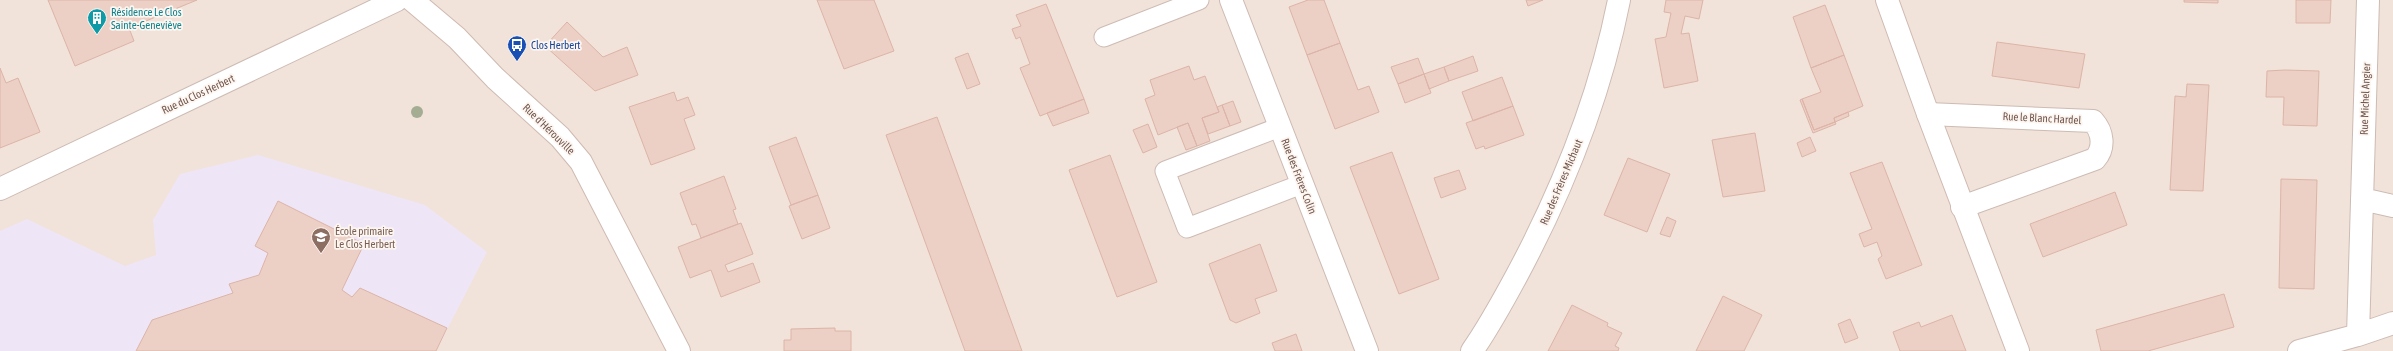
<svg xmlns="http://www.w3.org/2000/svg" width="2393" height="351" font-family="'Asap Condensed',sans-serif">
<rect width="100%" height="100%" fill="#faf1ea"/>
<path fill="#f1e3d9" d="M 0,0 L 2393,0 L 2393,351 L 0,351 Z"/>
<path fill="#eee6f7" d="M 258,155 L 425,205 L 487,252 L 436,351 L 0,351 L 0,231 L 27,219 L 125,266 L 156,255 L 153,220 L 180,174 Z"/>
<path fill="#eccfc5" stroke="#ddb4a7" d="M 48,0 L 197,0 L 129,28 L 134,41 L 75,66 Z
M 817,0 L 874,0 L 894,51 L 844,69 Z
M 1308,0 L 1324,0 L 1340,43 L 1307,55 L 1289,7 Z
M 1526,0 L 1543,0 L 1528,6 Z
M 1666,0 L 1703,0 L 1699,19 L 1685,16 L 1681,34 L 1689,33 L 1698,81 L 1664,88 L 1655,39 L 1666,37 L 1671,13 L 1664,12 Z
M 2184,0 L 2218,0 L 2218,3 L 2184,2 Z
M 2296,0 L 2331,0 L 2330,23 L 2296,23 Z
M 1046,4 L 1084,99 L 1040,116 L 1020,68 L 1030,64 L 1020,37 L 1016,39 L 1012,29 L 1021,26 L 1016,15 Z
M 1825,5 L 1844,55 L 1811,68 L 1793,17 Z
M 567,22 L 603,57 L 627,47 L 638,75 L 595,91 L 545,46 Z
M 1997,42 L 2085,54 L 2079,88 L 1992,76 Z
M 1340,43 L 1358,90 L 1369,86 L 1379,112 L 1335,129 L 1307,55 Z
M 968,53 L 980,84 L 967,89 L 955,58 Z
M 1844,55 L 1863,106 L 1834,118 L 1835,122 L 1814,130 L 1802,99 L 1821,92 L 1811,68 Z
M 1473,56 L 1478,71 L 1449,81 L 1444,67 Z
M 1418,58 L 1424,74 L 1398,84 L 1391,67 Z
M 1189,66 L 1194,80 L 1205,76 L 1219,112 L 1202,118 L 1210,141 L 1197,146 L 1188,123 L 1158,135 L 1145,99 L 1155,95 L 1150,80 Z
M 1444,67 L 1449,81 L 1429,89 L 1424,74 Z
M 0,68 L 6,83 L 18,78 L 40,132 L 0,148 Z
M 2285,70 L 2319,71 L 2317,126 L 2283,125 L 2284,97 L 2266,97 L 2267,71 Z
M 1424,74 L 1431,93 L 1405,103 L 1398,84 Z
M 1502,77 L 1513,106 L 1473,121 L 1462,92 Z
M 2187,84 L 2209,85 L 2203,191 L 2170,190 L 2175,96 L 2186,97 Z
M 674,92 L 677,101 L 688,97 L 695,115 L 684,119 L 695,149 L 651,165 L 629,107 Z
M 1084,99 L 1089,113 L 1053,126 L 1047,113 Z
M 1802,99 L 1814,130 L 1835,122 L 1836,124 L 1813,133 L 1800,100 Z
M 1233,101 L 1241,122 L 1230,126 L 1222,105 Z
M 1222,105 L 1230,126 L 1208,134 L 1202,118 L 1219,112 L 1217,107 Z
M 1513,106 L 1524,135 L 1485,149 L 1484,146 L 1476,149 L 1466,123 Z
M 1848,112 L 1849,116 L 1835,122 L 1834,118 Z
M 937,117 L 1022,351 L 965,351 L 886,135 Z
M 1188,123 L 1197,146 L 1186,150 L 1177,127 Z
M 1148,124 L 1157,147 L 1143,153 L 1133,130 Z
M 1755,133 L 1765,191 L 1723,197 L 1712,140 Z
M 796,137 L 818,195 L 791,205 L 769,147 Z
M 1810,137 L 1816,151 L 1802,157 L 1797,143 Z
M 1392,152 L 1439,279 L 1399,294 L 1350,167 Z
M 1110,155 L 1157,282 L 1117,297 L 1069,170 Z
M 1628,158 L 1670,174 L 1647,232 L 1604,215 Z
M 1882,162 L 1922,265 L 1886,279 L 1878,259 L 1882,256 L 1877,242 L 1864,247 L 1859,234 L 1872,229 L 1850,173 Z
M 1459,170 L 1466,189 L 1441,198 L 1434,178 Z
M 724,176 L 736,209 L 733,210 L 738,224 L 701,238 L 696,224 L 692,225 L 680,193 Z
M 2281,179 L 2317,180 L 2314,289 L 2279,288 Z
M 2115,192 L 2127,225 L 2043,257 L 2030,224 Z
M 818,195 L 830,228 L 802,239 L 789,206 Z
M 278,201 L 364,244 L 342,290 L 352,297 L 360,288 L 447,328 L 436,351 L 136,351 L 152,320 L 233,293 L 229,284 L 259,275 L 268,253 L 255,246 Z
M 1667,217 L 1676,221 L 1670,237 L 1660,234 Z
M 741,223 L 753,254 L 725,265 L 728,272 L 753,263 L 760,282 L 721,297 L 711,270 L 690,278 L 678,247 Z
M 1260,244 L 1277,291 L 1255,299 L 1260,313 L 1236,323 L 1230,320 L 1209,264 Z
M 2224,294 L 2234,327 L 2148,351 L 2101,351 L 2096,330 Z
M 1723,296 L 1762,315 L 1744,351 L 1696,351 Z
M 1572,305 L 1608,323 L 1607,326 L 1622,333 L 1615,346 L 1619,348 L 1618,351 L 1548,351 Z
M 1952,315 L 1966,351 L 1900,351 L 1893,332 L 1919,322 L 1921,327 Z
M 1850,319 L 1858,338 L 1845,343 L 1838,324 Z
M 835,328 L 835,331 L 851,331 L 851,351 L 784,351 L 784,340 L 791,340 L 791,329 Z
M 1296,334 L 1302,351 L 1275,351 L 1272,343 Z"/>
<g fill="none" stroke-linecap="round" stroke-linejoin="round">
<defs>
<path id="lane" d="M 1104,37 L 1199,0
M 1280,127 L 1165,171 L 1187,228 L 1302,184"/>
<path id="street" d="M 1231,0 L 1367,351
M 1928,114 L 2093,121 C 2103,132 2105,148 2095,159 L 1962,207
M 0,189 L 397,0
M 2362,199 L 2393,206
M 2358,335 L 2393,323
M 1472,351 C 1489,327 1503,301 1517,275 C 1563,189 1600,96 1619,0
M 2299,351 L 2358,335 L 2368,0"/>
<path id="secondary" d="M 412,0 L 457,38 L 495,78 L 560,137 L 581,162 L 679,351
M 1887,0 L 1928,114 L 2018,351"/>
</defs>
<use href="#lane" stroke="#cdbbb4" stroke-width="21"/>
<use href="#street" stroke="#cdbbb4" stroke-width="24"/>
<use href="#secondary" stroke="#cfbab2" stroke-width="24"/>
<use href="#lane" stroke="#fff" stroke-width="19"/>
<use href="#street" stroke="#fff" stroke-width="22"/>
<use href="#secondary" stroke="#fff" stroke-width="22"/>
</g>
<circle fill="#a4ad92" cx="417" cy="112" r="6"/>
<defs>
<symbol id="building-pin" viewBox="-11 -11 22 30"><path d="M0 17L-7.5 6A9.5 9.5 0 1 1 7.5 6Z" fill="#0f9aa8" stroke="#fdf6f0"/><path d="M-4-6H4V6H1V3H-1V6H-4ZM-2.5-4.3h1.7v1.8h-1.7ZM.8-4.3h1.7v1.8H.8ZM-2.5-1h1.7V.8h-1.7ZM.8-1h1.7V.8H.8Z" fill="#fff"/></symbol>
<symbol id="bus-pin" viewBox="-11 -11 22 30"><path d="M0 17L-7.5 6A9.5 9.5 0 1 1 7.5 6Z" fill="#1a4fb4" stroke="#fdf6f0"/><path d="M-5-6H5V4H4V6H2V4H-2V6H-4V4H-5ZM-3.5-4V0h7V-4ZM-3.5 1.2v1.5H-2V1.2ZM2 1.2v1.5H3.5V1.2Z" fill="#fff"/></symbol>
<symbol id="school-pin" viewBox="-11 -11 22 30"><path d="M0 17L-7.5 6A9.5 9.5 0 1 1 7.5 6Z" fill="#8d6e63" stroke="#fdf6f0"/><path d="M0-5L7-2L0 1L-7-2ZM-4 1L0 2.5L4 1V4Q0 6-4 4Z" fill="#fff"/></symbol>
</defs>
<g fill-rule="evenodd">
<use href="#building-pin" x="86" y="7" width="22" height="30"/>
<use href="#bus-pin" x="506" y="34" width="22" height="30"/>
<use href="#school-pin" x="310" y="226" width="22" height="30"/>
</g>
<g text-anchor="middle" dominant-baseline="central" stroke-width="3.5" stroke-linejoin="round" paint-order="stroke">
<g font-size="11" fill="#0d838f" stroke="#fdf6f0" text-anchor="start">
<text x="111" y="12">Résidence Le Clos<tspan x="111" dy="13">Sainte-Geneviève</tspan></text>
</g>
<g font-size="11" fill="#164399" stroke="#fdf6f0" text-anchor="start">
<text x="531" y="45">Clos Herbert</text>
</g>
<g font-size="11" fill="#725750" stroke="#fdf6f0">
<text transform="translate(198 94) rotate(-25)">Rue du Clos Herbert</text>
<text transform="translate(2365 99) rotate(-88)">Rue Michel Angier</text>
<text transform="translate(2042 118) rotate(3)">Rue le Blanc Hardel</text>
<text transform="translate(549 129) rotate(44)">Rue d'Hérouville</text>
<text transform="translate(1299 176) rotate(69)">Rue des Frères Colin</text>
<text transform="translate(1561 182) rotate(-67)">Rue des Frères Michaut</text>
</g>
<g font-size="11" fill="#785e54" stroke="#fdf6f0" text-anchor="start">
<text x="335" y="231">École primaire<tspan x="335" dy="13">Le Clos Herbert</tspan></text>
</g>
</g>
</svg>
